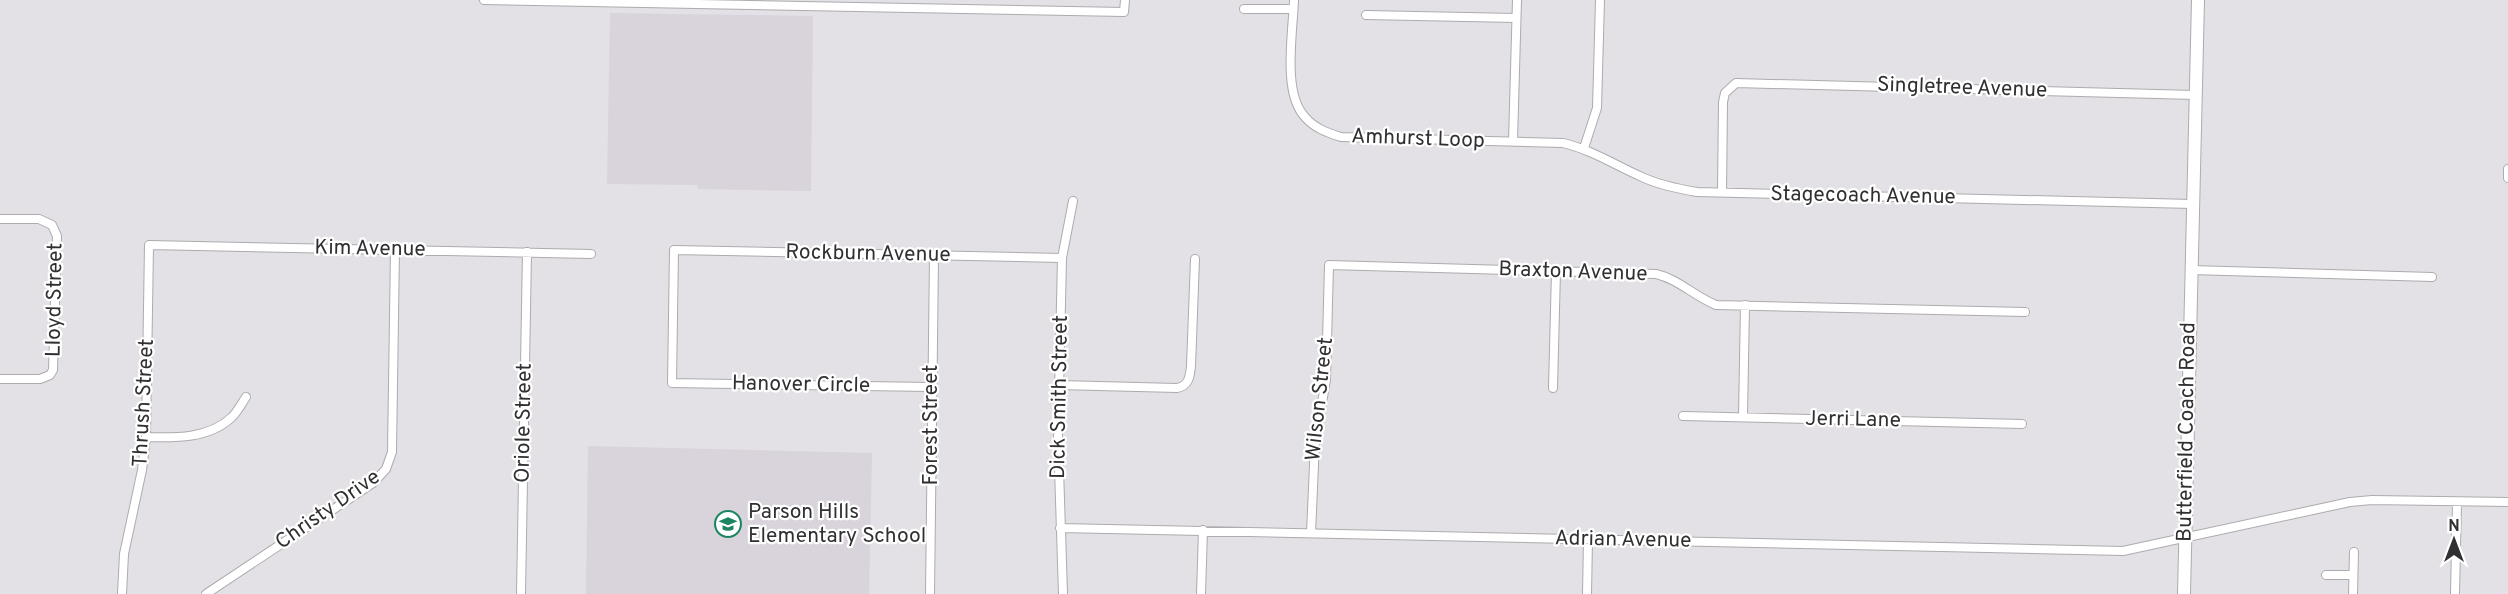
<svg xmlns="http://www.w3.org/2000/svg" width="2508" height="594" font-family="Overpass,sans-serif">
<rect width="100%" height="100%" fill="#e3e1e5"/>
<path fill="#d9d3dc" d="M 610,13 L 813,16 L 811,191 L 698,189 L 697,185 L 607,184 Z
M 588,446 L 872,453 L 869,594 L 586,594 Z"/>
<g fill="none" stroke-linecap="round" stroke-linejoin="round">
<defs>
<path id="street" d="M 484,0 L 1124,12 L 1125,0
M 1294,0 C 1293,32 1282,93 1305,117 C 1314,128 1328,133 1341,137 L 1563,143 C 1592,150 1615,165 1642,177 C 1659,185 1679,189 1697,192 L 2192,204
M 1244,9 L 1293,9
M 1366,15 L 1516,18
M 1513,141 L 1517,0
M 1584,148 L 1597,108 L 1600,0
M 2508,169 L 2508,178
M 1722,192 L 1723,102 L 1725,93 L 1736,83 L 2195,95
M 0,219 L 39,219 L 52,225 L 57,236 L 53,370 L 50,375 L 40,379 L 0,379
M 2191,270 L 2432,277
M 1059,385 L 1177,388 C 1189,386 1190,376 1191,366 L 1195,259
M 931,387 L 672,383 L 674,250 L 1062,258
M 1553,388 L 1556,271
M 1683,416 L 2022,424
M 1743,417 L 1745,305
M 146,437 C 175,438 209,439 232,417 C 238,411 242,403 246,397
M 1060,528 L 2123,551 L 2350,502 L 2372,500 L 2508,502
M 1311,533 L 1315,442 L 1326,380 L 1329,265 L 1656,274 C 1678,279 1694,296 1716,305 L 2025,312
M 2326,575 L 2353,575
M 122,594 L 124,554 L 142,470 L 146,437 L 149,245 L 591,254
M 206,594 L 373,483 L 386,469 L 392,452 L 395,250
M 521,594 L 527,252
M 930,594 L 934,256
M 1063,594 L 1058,437 L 1062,258 L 1073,201
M 1201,594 L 1203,530
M 1587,594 L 1588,540
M 2353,594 L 2354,552
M 2455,594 L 2457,502"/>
<path id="secondary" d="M 2184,594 L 2198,0"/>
</defs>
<use href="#street" stroke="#adabae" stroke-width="10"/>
<use href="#secondary" stroke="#adabae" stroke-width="14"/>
<use href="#street" stroke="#fff" stroke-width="8"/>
<use href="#secondary" stroke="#fff" stroke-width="12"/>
</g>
<defs>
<symbol id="school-ring" viewBox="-11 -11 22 22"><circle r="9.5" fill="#fff" stroke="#1b8562" stroke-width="1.5"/><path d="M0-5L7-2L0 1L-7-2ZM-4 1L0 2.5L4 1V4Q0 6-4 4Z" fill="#1b8562"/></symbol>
</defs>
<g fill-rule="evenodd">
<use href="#school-ring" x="713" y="509" width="30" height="30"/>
</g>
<g text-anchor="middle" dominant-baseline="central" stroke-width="4.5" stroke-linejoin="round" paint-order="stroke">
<g font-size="21" fill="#302f31" stroke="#fff">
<text transform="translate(1962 88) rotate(2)">Singletree Avenue</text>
<text transform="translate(1418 139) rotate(2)">Amhurst Loop</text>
<text transform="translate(1863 196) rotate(1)">Stagecoach Avenue</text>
<text transform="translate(370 249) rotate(1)">Kim Avenue</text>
<text transform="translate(868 254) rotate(1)">Rockburn Avenue</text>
<text transform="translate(1573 272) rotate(2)">Braxton Avenue</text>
<text transform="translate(55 300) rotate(-89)">Lloyd Street</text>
<text transform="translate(801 385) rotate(1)">Hanover Circle</text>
<text transform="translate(1060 397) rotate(-89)">Dick Smith Street</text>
<text transform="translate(1320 399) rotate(-84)">Wilson Street</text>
<text transform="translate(144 403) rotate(-87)">Thrush Street</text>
<text transform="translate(1853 420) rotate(1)">Jerri Lane</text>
<text transform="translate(524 423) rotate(-89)">Oriole Street</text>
<text transform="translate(931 425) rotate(-90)">Forest Street</text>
<text transform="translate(2187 432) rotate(-89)">Butterfield Coach Road</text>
<text transform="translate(328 510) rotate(-35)">Christy Drive</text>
<text transform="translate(1623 540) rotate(1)">Adrian Avenue</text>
</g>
<g font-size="21" fill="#302f31" stroke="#fff" text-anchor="start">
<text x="748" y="512">Parson Hills<tspan x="748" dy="24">Elementary School</tspan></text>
</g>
</g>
<g transform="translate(2454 540)" stroke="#ffffff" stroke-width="4.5" paint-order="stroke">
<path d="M0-4.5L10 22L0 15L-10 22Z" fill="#302f31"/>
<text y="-9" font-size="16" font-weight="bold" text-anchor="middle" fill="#302f31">N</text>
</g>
</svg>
